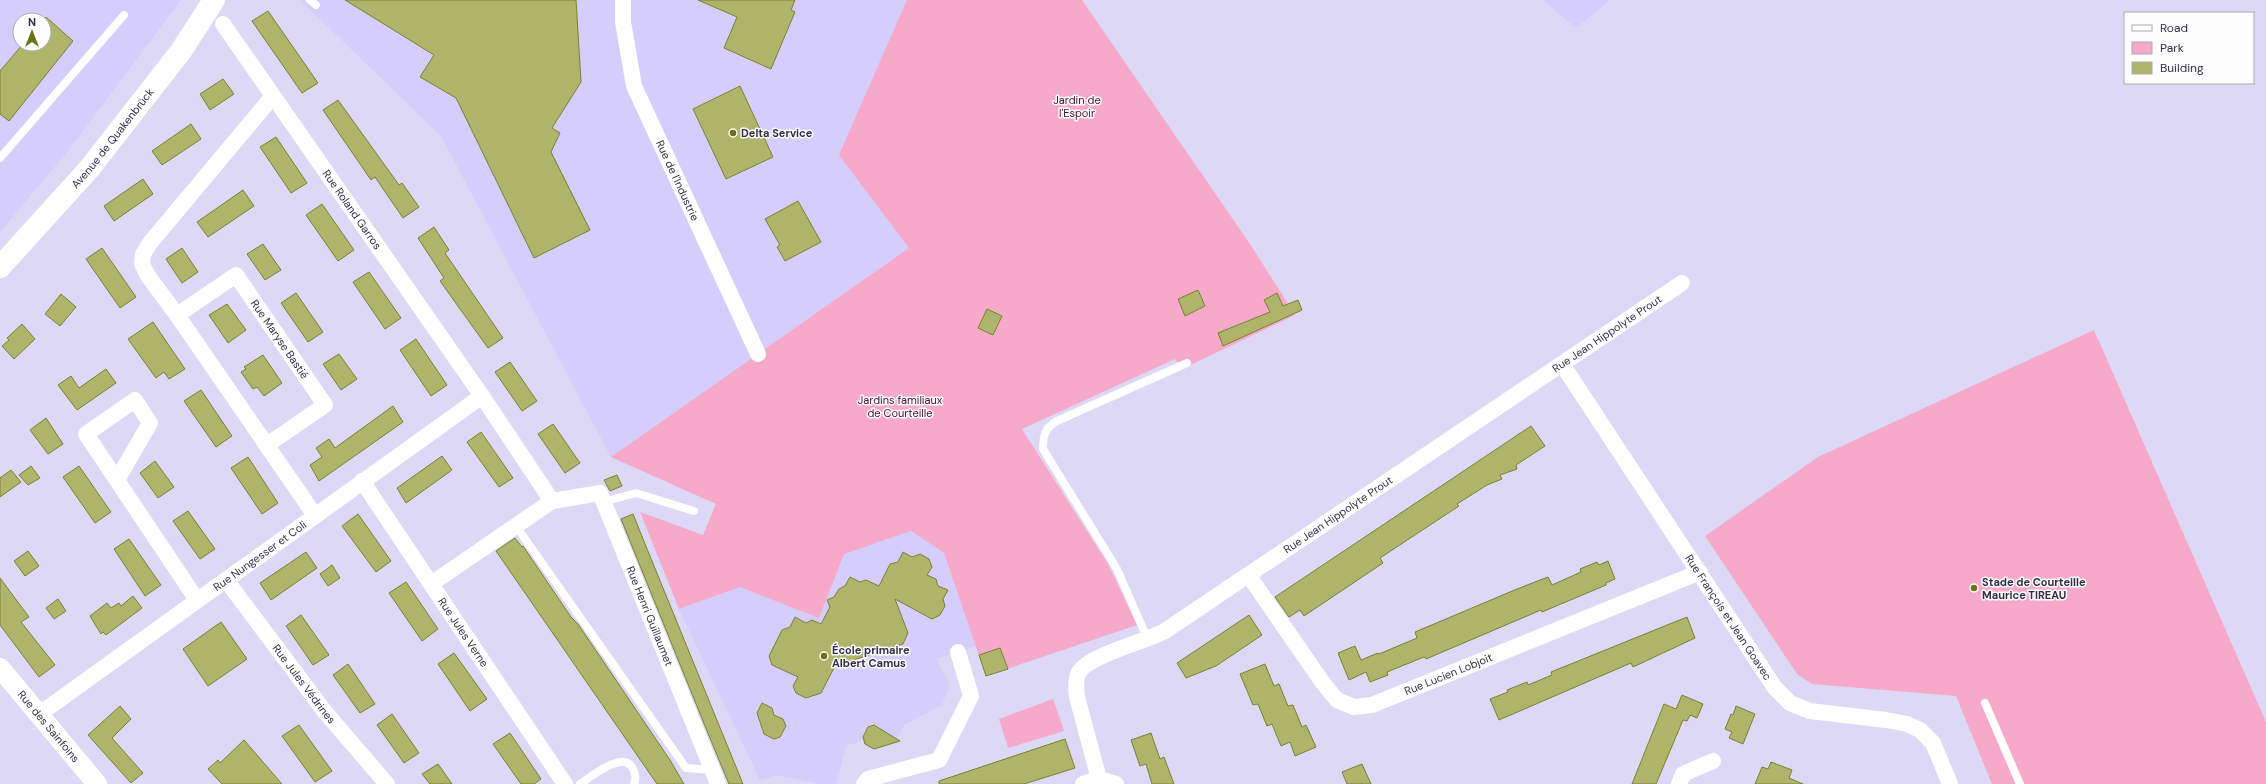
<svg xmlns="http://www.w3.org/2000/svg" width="2266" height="784" font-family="'DM Sans',sans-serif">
<rect width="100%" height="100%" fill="#dcd8f5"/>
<path fill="#d5cdfc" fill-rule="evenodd" d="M 0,0 L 181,0 L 72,146 L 0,232 ZM 20,20 L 44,20 L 44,44 L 20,44 Z
M 300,0 L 907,0 L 840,155 L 909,248 L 611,457 L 441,136 Z
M 1543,0 L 1610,0 L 1576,28 Z
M 911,531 L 944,553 L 976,646 L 936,659 L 950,684 L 942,705 L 904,725 L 895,743 L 874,749 L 865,744 L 863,740 L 846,746 L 836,784 L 819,784 L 777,775 L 760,780 L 679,609 L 740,587 L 819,618 L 844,554 Z"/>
<path fill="#f6a9c9" d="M 907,0 L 1082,0 L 1252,247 L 1295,315 L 1182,369 L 1175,359 L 1022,429 L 1108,564 L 1137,625 L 986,676 L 944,553 L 911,531 L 844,554 L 819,618 L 740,587 L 679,609 L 640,512 L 703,535 L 716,504 L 611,457 L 909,248 L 839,155 Z
M 2094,330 L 2266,722 L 2266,784 L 1992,784 L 1956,696 L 1812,684 L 1797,674 L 1705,536 L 1818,457 Z
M 1053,699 L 1064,731 L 1008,748 L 999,719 Z"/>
<path fill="#aeb46a" stroke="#7b8035" d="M 345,0 L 576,0 L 581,82 L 552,128 L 560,133 L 551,152 L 590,230 L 534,258 L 456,98 L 420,77 L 434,55 Z
M 698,0 L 795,0 L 791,10 L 795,12 L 771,69 L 724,48 L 737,17 Z
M 268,11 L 318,83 L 302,93 L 252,21 Z
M 46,17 L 73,41 L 9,121 L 0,114 L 0,71 L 23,44 L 44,44 L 43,20 Z
M 223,79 L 234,94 L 210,110 L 200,94 Z
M 740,86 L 773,157 L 726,179 L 693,109 Z
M 338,100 L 399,185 L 402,183 L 419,207 L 403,218 L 375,177 L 371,180 L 323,110 Z
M 191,124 L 201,139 L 162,165 L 152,151 Z
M 276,137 L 307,183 L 291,193 L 260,147 Z
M 143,179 L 153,194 L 114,221 L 104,206 Z
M 243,190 L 254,206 L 208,237 L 197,222 Z
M 798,201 L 821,242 L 785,261 L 777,247 L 780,245 L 765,219 Z
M 322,204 L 354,250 L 338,261 L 306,215 Z
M 434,227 L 449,250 L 445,253 L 503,338 L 488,348 L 440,281 L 444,278 L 418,238 Z
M 263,244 L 281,270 L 265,280 L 247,254 Z
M 102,248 L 136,297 L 120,308 L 86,259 Z
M 182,248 L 198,272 L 182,283 L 166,259 Z
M 369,272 L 401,318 L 385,329 L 353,282 Z
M 1198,290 L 1205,306 L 1185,316 L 1178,299 Z
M 296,293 L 323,332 L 308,342 L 281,303 Z
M 1277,293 L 1283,306 L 1298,300 L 1302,310 L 1223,346 L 1218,333 L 1270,312 L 1264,300 Z
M 61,294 L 76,307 L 60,326 L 45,314 Z
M 227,304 L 246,330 L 228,343 L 209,315 Z
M 987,309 L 1002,316 L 993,335 L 978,328 Z
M 153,322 L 185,369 L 169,379 L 164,372 L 156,378 L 128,339 Z
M 22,324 L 35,339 L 14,359 L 2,346 L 9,340 L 7,338 Z
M 416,339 L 447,385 L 431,396 L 400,350 Z
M 339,354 L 357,379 L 341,390 L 323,364 Z
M 263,355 L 282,383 L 264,396 L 257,387 L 253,389 L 241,372 L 246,369 L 244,367 Z
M 510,362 L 537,401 L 522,411 L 495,372 Z
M 106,369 L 116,383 L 77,410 L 58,385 L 71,376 L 79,388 Z
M 201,390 L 232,436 L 216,447 L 184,401 Z
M 393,406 L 403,422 L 319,481 L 310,465 L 322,457 L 316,448 L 329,439 L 335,448 Z
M 46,418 L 63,444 L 48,454 L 30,430 Z
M 553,424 L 580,463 L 565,473 L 538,434 Z
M 1531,426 L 1545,446 L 1516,465 L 1517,469 L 1500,475 L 1502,479 L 1487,485 L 1457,504 L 1459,506 L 1380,558 L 1383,563 L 1304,616 L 1300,610 L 1289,617 L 1275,597 Z
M 481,432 L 513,478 L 499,487 L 467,442 Z
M 442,456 L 452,470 L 406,503 L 397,488 Z
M 248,457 L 278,503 L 262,514 L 231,468 Z
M 155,461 L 174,487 L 158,498 L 140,473 Z
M 31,466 L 40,478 L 28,485 L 19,475 Z
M 79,466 L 111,512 L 95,523 L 63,477 Z
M 11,470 L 21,482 L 0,497 L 0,478 Z
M 617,475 L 622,486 L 610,491 L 604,480 Z
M 188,511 L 215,549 L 200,559 L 173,521 Z
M 358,514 L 391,561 L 376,572 L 342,526 Z
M 633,514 L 643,539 L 743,784 L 729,784 L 705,726 L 621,519 Z
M 515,538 L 522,547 L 523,546 L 571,617 L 578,624 L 670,760 L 684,784 L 657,784 L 496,551 Z
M 129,539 L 161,585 L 145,596 L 114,549 Z
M 28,551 L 39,566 L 25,576 L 14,561 Z
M 306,552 L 317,568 L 271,600 L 260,583 Z
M 903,552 L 912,557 L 920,554 L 929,559 L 932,567 L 927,575 L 936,579 L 938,586 L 948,590 L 943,599 L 945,606 L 940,615 L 932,619 L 895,599 L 908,633 L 903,644 L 835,666 L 821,693 L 806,698 L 796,693 L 793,686 L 798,677 L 772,665 L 769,656 L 782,630 L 790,627 L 795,617 L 806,623 L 812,620 L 821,624 L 830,607 L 827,600 L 834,597 L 839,589 L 845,586 L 850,577 L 860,582 L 866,580 L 879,586 L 890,564 L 898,562 Z
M 1608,561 L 1615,579 L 1606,583 L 1606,585 L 1542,612 L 1541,610 L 1426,659 L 1424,657 L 1387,672 L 1388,675 L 1370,682 L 1366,672 L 1349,680 L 1338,653 L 1355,646 L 1361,660 L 1378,653 L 1379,654 L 1417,638 L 1415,632 L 1517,589 L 1548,577 L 1552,585 L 1581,572 L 1580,569 L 1597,562 L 1599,565 Z
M 332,565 L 340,578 L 328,586 L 320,574 Z
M 0,578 L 29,617 L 21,622 L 55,665 L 39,677 L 0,625 Z
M 406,582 L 438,629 L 422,641 L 389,593 Z
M 133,596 L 142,608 L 106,635 L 103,632 L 101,634 L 90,616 L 107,603 L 111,608 L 119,603 L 121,606 Z
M 58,599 L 66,611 L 54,619 L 46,608 Z
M 301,615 L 329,655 L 313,665 L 286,626 Z
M 1249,615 L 1262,635 L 1216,666 L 1186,678 L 1177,663 Z
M 1687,617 L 1695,638 L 1633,667 L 1631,663 L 1499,720 L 1490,699 L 1508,692 L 1507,690 L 1527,682 L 1528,685 L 1552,675 L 1551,672 Z
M 221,622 L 247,659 L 208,686 L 183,649 Z
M 1000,648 L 1008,669 L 986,676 L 979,655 Z
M 454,653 L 487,699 L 470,711 L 438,664 Z
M 348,664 L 375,704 L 360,713 L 333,675 Z
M 1265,664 L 1274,686 L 1279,684 L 1288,706 L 1293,705 L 1302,727 L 1306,725 L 1316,747 L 1295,756 L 1290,742 L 1281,746 L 1272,724 L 1267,726 L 1258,704 L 1253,705 L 1240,674 Z
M 1682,695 L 1703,704 L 1697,718 L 1690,715 L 1687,721 L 1683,720 L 1656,784 L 1632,784 L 1664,704 L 1676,709 Z
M 762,703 L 772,708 L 774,715 L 783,719 L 786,726 L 780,737 L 774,739 L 764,734 L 757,713 Z
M 120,706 L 131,719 L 112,738 L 143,773 L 131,783 L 88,735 Z
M 1736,706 L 1755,714 L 1743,744 L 1729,738 L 1732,732 L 1725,729 L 1731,714 L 1733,715 Z
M 392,714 L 419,753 L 404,763 L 377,725 Z
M 299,725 L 332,771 L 315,782 L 282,736 Z
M 874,725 L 900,741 L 874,749 L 865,744 L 863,737 L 868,727 Z
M 510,733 L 541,779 L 534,784 L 521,784 L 493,744 Z
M 1151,733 L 1160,759 L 1164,757 L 1174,784 L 1152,784 L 1146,764 L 1140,766 L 1131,740 Z
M 1065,739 L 1075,768 L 1024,784 L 939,784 L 939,781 Z
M 244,740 L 282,784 L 222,784 L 208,769 L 218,760 L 220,763 Z
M 1771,762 L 1792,770 L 1789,778 L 1803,784 L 1755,784 L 1762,767 L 1768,769 Z
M 438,764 L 452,784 L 430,784 L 422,774 Z
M 1362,764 L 1371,784 L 1347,784 L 1342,772 Z"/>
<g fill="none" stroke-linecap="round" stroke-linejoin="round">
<path stroke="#fff" stroke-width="8" d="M 310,0 L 316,5
M 0,158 L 124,15
M 603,502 L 636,493 L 694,511
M 516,526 L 686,768 L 712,770
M 1148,640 L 1117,569 L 1043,449 C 1043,435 1045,428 1057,421 L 1187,363
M 1985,703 L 2020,784
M 580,784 C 591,777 624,749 633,769 C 636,775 636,778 634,784"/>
<g stroke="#fff" stroke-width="16">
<path id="s1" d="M 623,0 L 623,22 L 634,86 L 758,354"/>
<path id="s2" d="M 223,24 L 482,396 L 552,501 L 600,493 L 718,784"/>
<path d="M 273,96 L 150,243 L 143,254 L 142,264 L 148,276 L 177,315 L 314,514"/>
<path id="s3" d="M 177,315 L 236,275 L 325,405 L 267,445"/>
<path id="s4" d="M 1562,364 L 1775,688 L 1790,703 L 1810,711 L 1886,720 L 1907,724 L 1920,730 L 1933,743 L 1950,784"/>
<path d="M 117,480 L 150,423 L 135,400 L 86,434 L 197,600"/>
<path id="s5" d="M 362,481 L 565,784"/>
<path id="s6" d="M 1249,576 L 1323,683 L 1337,700 L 1354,707 L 1372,705 L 1700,572"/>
<path id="s7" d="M 226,580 L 325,712 L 387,784"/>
<path d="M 431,584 L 552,501"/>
<path id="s8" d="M 38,715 L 482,396"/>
<path id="s9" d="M 1099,779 L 1077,697 C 1076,689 1075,679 1079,672 C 1090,655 1145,642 1165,631 L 1682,283"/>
<path d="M 864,784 L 868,779 L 939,760 L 971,696 L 958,652"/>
<path d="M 1083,784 L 1099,779 L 1116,784"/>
<path d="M 1679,784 L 1683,774 L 1713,761"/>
</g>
<path stroke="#fff" stroke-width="20" id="s10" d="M 0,668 L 97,784"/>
<path stroke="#fff" stroke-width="22" id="s11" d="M 0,267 L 89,169 L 181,51 L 214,0"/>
</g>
<g fill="#6d7219" stroke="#fdfdfd" stroke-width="1.5">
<circle cx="733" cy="133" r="4"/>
<circle cx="1974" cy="588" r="4"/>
<circle cx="824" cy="656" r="4"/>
</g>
<g text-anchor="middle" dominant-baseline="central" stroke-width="3" stroke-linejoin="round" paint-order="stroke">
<g font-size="11" fill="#490f2d" stroke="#fdfdfd">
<text x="1077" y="100">Jardin de<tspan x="1077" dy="13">l'Espoir</tspan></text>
<text x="900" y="400">Jardins familiaux<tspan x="900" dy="13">de Courteille</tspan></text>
</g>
<g font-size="11" font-weight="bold" fill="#332e49" stroke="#fdfdfd" text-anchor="start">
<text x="741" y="133">Delta Service</text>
<text x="1982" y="582">Stade de Courteille<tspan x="1982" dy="13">Maurice TIREAU</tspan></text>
<text x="832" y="650">École primaire<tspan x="832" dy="13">Albert Camus</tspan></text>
</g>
<g font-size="11" fill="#332e49" stroke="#fdfdfd">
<text stroke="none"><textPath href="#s11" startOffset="171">Avenue de Quakenbrück</textPath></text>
<text stroke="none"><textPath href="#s1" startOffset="191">Rue de l'Industrie</textPath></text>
<text stroke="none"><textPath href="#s2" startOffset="226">Rue Roland Garros</textPath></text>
<text stroke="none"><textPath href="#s9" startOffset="739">Rue Jean Hippolyte Prout</textPath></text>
<text stroke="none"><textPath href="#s3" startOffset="149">Rue Maryse Bastié</textPath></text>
<text stroke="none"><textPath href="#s9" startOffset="415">Rue Jean Hippolyte Prout</textPath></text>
<text stroke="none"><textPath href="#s8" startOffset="273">Rue Nungesser et Coli</textPath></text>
<text stroke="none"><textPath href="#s2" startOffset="761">Rue Henri Guillaumet</textPath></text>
<text stroke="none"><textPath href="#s4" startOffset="303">Rue François et Jean Goavec</textPath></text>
<text stroke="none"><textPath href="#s5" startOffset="182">Rue Jules Verne</textPath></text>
<text stroke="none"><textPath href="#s6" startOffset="271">Rue Lucien Lobjoit</textPath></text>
<text stroke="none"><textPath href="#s7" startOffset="130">Rue Jules Védrines</textPath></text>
<text stroke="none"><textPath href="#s10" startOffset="76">Rue des Sainfoins</textPath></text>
</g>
</g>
<rect x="2124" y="12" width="130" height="72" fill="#fdfdfd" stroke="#acaab5"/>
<rect x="2132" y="25" width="20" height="6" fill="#ffffff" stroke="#acaab5"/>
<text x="2160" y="32" font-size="12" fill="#332e49">Road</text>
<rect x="2132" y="42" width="20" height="12" fill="#f6a9c9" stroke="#acaab5"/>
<text x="2160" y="52" font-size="12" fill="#332e49">Park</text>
<rect x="2132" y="62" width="20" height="12" fill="#aeb46a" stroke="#acaab5"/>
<text x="2160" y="72" font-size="12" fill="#332e49">Building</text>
<g transform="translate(32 32)"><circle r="19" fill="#fdfdfd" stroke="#acaab5"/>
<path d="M0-3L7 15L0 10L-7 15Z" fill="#6d7219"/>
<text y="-6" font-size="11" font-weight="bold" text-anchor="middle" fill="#332e49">N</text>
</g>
</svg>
